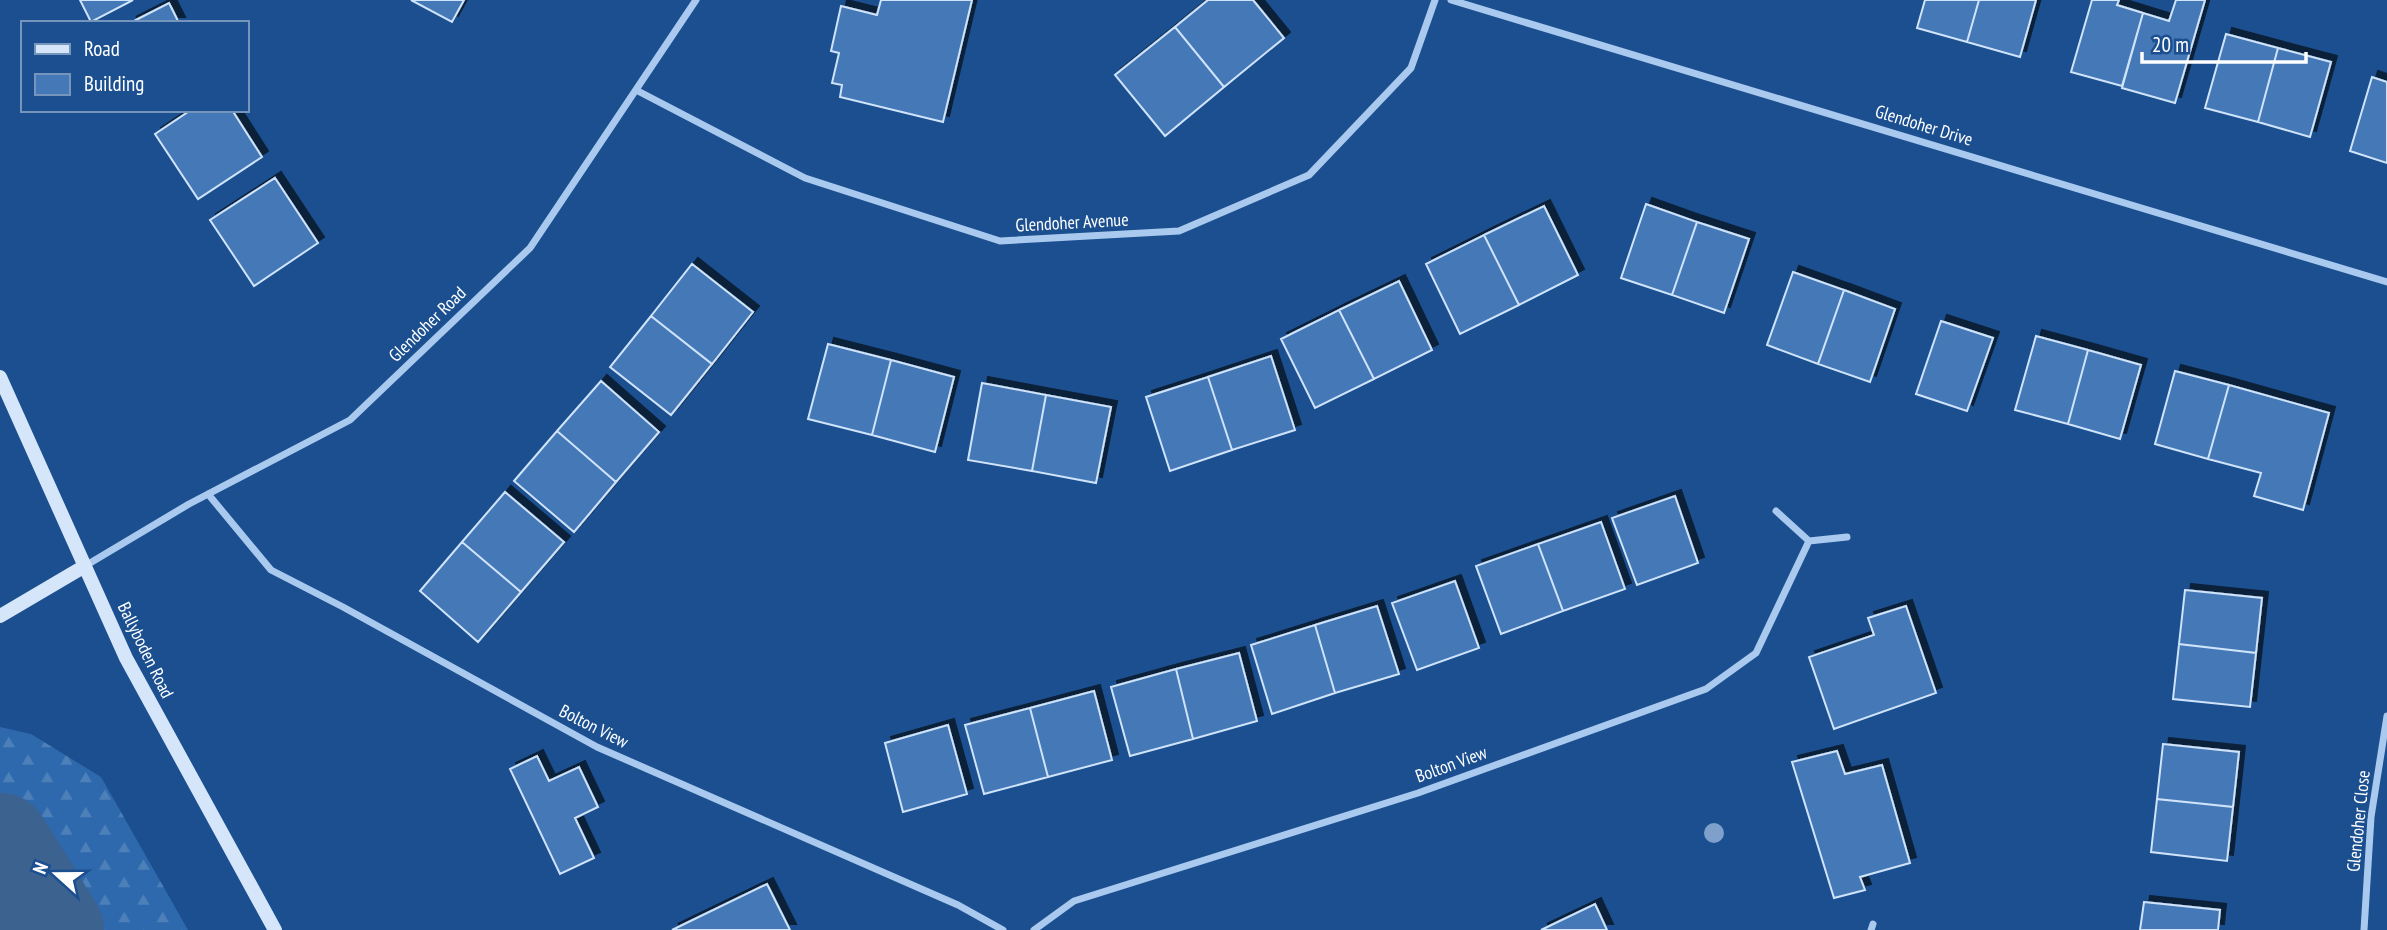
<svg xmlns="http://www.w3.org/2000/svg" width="2387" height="930" font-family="'PT Sans Narrow',sans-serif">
<defs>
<pattern id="forest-firs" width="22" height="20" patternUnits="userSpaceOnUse" patternTransform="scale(1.75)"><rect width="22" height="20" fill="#2e69ad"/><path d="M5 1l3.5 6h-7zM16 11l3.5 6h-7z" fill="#4d80b9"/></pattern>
<filter id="shadow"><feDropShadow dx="6" dy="-6" stdDeviation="0" flood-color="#0009"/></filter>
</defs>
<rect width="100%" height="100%" fill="#1b4f8f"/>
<path fill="url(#forest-firs)" d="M 0,727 L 31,734 L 101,777 L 188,930 L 0,930 Z"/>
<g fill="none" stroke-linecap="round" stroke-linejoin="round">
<path stroke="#3c6290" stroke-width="100" d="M 0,843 L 54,930"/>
</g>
<path fill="#4478b7" stroke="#cfe3fa" stroke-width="2" filter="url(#shadow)" d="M 80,0 L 133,0 L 91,22 Z
M 411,0 L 464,0 L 452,22 Z
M 881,0 L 972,0 L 943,122 L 840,97 L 842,85 L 832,83 L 839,53 L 831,51 L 841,6 L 877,15 Z
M 1208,0 L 1253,0 L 1284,38 L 1224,87 L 1175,27 Z
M 1925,0 L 1979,0 L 1967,42 L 1917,28 Z
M 1979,0 L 2036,0 L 2020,57 L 1967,42 Z
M 2092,0 L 2119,0 L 2117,5 L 2143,13 L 2122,86 L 2071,72 Z
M 2176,0 L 2205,0 L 2175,103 L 2122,88 L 2143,13 L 2169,21 Z
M 169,3 L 179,23 L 130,23 Z
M 1175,27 L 1224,87 L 1165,136 L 1115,75 Z
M 2226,34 L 2278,48 L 2258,122 L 2205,108 Z
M 2278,48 L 2331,62 L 2310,137 L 2258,122 Z
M 2372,77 L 2387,82 L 2387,163 L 2350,151 Z
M 191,110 L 232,110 L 262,157 L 198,199 L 155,134 Z
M 275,178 L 318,243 L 254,286 L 210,220 Z
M 1646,204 L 1697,222 L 1672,295 L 1621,278 Z
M 1544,206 L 1578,275 L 1519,305 L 1484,235 Z
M 1697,222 L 1749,239 L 1724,313 L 1672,295 Z
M 1484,235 L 1519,305 L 1460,334 L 1426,264 Z
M 692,264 L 753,312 L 712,364 L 651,316 Z
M 1793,272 L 1844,290 L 1818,364 L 1767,345 Z
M 1399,281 L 1432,350 L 1374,379 L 1339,310 Z
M 1844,290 L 1895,309 L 1870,382 L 1818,364 Z
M 1339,310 L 1374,379 L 1315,408 L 1281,339 Z
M 651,316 L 712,364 L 671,415 L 610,367 Z
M 1941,321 L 1993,338 L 1967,411 L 1916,394 Z
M 2036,336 L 2088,350 L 2068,424 L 2015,410 Z
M 828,344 L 891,360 L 872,435 L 808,419 Z
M 2088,350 L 2141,365 L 2120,439 L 2068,424 Z
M 1271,356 L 1295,430 L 1232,450 L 1208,377 Z
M 891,360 L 954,377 L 935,452 L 872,435 Z
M 2175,371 L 2229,385 L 2208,459 L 2155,444 Z
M 1208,377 L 1232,450 L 1170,471 L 1146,397 Z
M 601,381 L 659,432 L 616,482 L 557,431 Z
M 982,383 L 1046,395 L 1032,471 L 968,460 Z
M 2229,385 L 2329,413 L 2303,510 L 2254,496 L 2261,473 L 2208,459 Z
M 1046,395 L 1111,407 L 1096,483 L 1032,471 Z
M 557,431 L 616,482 L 574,532 L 514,481 Z
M 505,492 L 564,542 L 521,592 L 462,542 Z
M 1675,496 L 1698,563 L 1637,585 L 1612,518 Z
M 1601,522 L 1625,589 L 1563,611 L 1538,544 Z
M 462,542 L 521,592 L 478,642 L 420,591 Z
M 1538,544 L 1563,611 L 1501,634 L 1476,566 Z
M 1455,581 L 1479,648 L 1417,670 L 1392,603 Z
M 2185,590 L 2262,598 L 2256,653 L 2179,644 Z
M 1377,606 L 1399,674 L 1335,693 L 1315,625 Z
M 1906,606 L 1936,693 L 1834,729 L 1809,657 L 1874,635 L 1868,618 Z
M 1315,625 L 1335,693 L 1272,714 L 1251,645 Z
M 2179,644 L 2256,653 L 2250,707 L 2173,699 Z
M 1239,653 L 1257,721 L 1193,739 L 1176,669 Z
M 1176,669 L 1193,739 L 1130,756 L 1111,687 Z
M 1094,691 L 1112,760 L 1048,777 L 1030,708 Z
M 1030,708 L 1048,777 L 984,794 L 965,725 Z
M 948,725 L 967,794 L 903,812 L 885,743 Z
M 2163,744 L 2239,752 L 2233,807 L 2157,799 Z
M 1837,751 L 1845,774 L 1882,765 L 1910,863 L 1860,877 L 1865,890 L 1834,898 L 1792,762 Z
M 537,756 L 549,781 L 579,767 L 598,807 L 575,818 L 594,858 L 560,874 L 510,769 Z
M 2157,799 L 2233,807 L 2227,861 L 2151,852 Z
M 767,884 L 790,930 L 672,930 Z
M 2144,902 L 2220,910 L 2218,930 L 2140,930 Z
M 1595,904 L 1607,930 L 1541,930 Z"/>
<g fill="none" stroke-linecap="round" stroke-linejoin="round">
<path stroke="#a9c9ee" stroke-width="7" d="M 1451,0 L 2387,282
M 636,90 L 805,178 L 1000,241 L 1179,231 L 1309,175 L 1411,68 L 1435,0
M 208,494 L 271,570 L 343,607 L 597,747 L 958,905 L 1003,930
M 1776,511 L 1809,541 L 1847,537
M 85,566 L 189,504 L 350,420 L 530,248 L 696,0
M 1034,930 L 1074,901 L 1418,793 L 1706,689 L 1756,653 L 1809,541
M 1871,930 L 1873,924
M 2364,930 L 2371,817 L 2387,716"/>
<path stroke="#d6e6fa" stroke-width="14" d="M 0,377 L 126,658 L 275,930
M 0,616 L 85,566"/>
</g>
<circle fill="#7ea0ca" cx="1714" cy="833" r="10"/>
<g text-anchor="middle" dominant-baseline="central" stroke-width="5" stroke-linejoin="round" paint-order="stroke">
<g font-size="18" fill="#fff" stroke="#1b4f8f">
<text transform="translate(1924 125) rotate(17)">Glendoher Drive</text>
<text transform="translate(1072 222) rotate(-3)">Glendoher Avenue</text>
<text transform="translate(427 324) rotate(-44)">Glendoher Road</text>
<text transform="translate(146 650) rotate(64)">Ballyboden Road</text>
<text transform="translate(594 726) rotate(27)">Bolton View</text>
<text transform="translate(1451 764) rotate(-20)">Bolton View</text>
<text transform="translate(2358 821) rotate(-84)">Glendoher Close</text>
</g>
</g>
<rect x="21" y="21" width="228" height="91" fill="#1b4f8f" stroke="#7695bc" stroke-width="2"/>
<rect x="35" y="44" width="35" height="10" fill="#d6e6fa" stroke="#7695bc" stroke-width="2"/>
<text x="84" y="56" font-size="21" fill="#ffffff">Road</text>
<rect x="35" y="74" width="35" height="21" fill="#4478b7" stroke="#7695bc" stroke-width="2"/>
<text x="84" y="91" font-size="21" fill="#ffffff">Building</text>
<g transform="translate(56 874) rotate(291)" stroke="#1b4f8f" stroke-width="5" paint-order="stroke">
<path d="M0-5L12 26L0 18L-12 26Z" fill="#ffffff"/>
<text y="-10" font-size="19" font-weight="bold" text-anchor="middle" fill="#ffffff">N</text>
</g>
<path d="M2142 52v10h164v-10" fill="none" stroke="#ffffff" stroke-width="3.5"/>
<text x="2152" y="52" font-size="21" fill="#ffffff" stroke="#1b4f8f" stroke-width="5" paint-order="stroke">20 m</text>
</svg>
